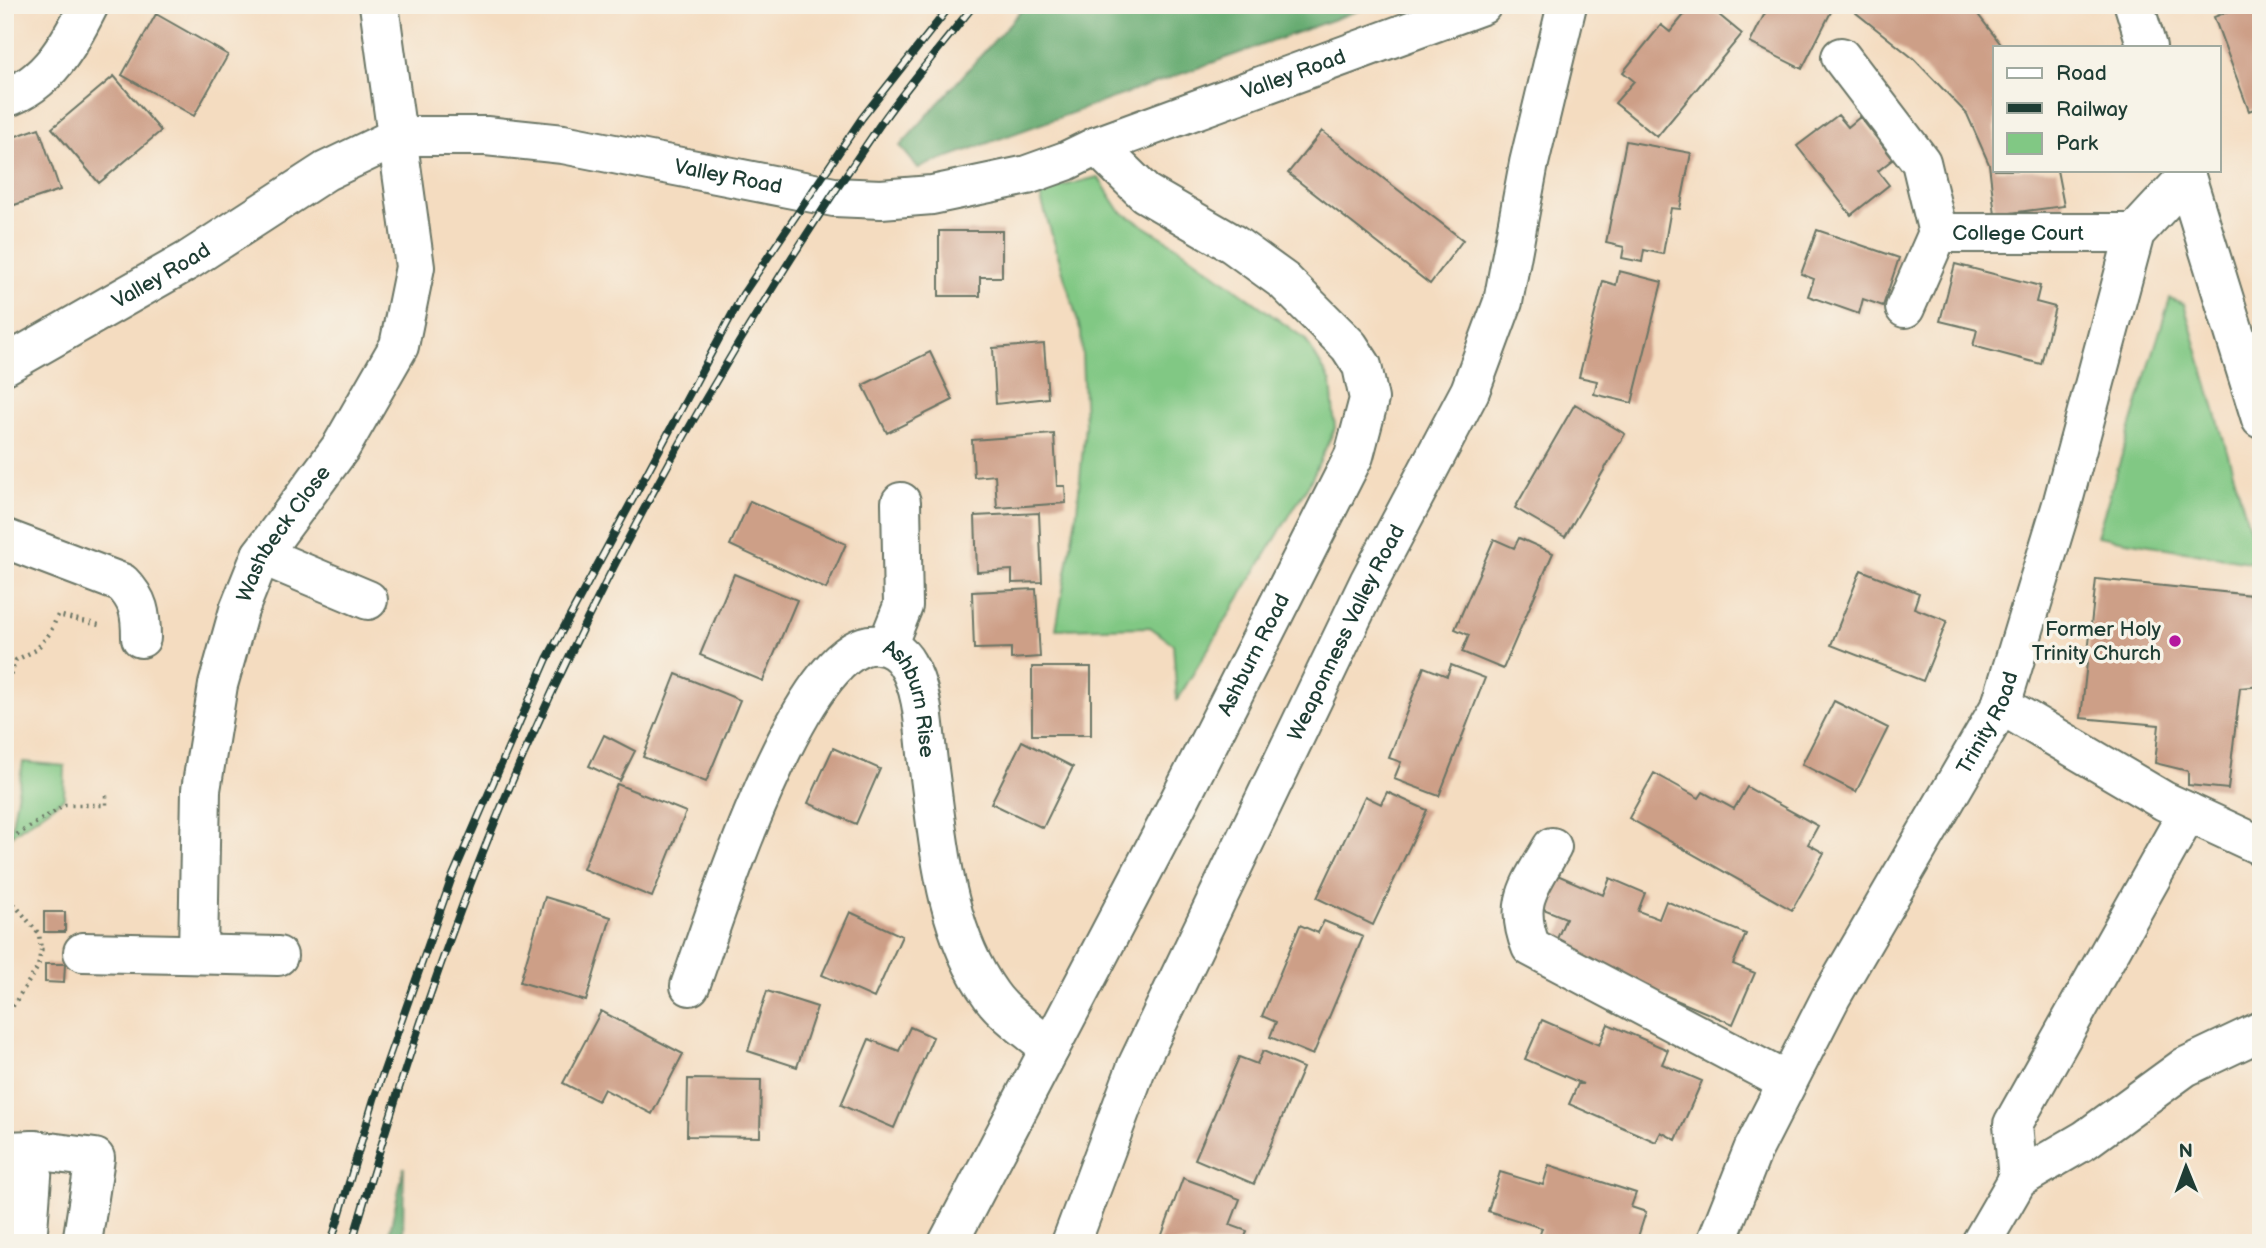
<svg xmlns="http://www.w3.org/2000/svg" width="2266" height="1248" font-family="'Balsamiq Sans',sans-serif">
<rect width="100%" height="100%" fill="#f7f3e8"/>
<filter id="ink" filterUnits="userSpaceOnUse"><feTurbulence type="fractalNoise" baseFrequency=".0143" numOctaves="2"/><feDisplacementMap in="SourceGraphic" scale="14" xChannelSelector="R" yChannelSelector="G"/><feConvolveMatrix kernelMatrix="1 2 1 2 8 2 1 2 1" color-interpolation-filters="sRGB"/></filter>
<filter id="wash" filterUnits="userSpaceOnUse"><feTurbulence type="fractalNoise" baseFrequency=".00686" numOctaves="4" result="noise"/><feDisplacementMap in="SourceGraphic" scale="28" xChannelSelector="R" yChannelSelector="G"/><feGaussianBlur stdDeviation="1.57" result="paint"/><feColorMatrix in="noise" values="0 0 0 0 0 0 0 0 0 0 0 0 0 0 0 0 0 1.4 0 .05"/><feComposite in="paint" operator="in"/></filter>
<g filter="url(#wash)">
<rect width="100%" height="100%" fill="#f4dcc0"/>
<path fill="#81c884" stroke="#50825c" stroke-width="2" d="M 1098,177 L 1120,211 L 1178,247 L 1305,339 L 1331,382 L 1335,428 L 1310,482 L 1177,700 L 1173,644 L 1150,627 L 1056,629 L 1077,511 L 1085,425 L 1081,332 L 1039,192 Z
M 2170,298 L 2184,304 L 2260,564 L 2097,536 Z
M 23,762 L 65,766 L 64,798 L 10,836 Z"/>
<path fill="#68ac72" stroke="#447453" stroke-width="2" d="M 1026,5 L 1374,5 L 918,168 L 900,146 Z
M 404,1167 L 403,1243 L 387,1243 Z"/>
<g id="blocks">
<path fill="#cd9f87" d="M 1692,5 L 1707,5 L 1742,34 L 1657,137 L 1615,103 L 1634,81 L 1623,72 L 1661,25 L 1670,32 Z
M 1769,5 L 1823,5 L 1832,10 L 1802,69 L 1750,43 Z
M 1860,5 L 1968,5 L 1976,12 L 2003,47 L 1995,47 L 1995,170 L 2057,170 L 2064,206 L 1995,215 L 1989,164 L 1967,114 L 1914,59 L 1855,12 Z
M 2245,5 L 2261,5 L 2261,106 L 2249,111 L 2214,17 Z
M 156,14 L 228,55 L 194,116 L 122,75 Z
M 114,76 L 161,131 L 99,183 L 52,128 Z
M 1838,115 L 1848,127 L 1860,117 L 1893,159 L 1878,171 L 1889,185 L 1851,215 L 1797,146 Z
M 39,128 L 60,190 L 5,208 L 5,140 Z
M 1322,131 L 1463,240 L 1430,284 L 1288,173 Z
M 1626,141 L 1691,153 L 1680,209 L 1671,208 L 1663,254 L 1644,250 L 1642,262 L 1622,258 L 1624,247 L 1606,243 Z
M 1817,230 L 1899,258 L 1883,306 L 1863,299 L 1859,314 L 1808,296 L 1814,279 L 1801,274 Z
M 939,231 L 1002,231 L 1002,277 L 980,277 L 980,296 L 939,296 Z
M 1955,264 L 2040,286 L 2036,302 L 2055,307 L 2041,364 L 1973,346 L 1977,330 L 1940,321 Z
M 1619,271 L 1662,282 L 1632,403 L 1594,394 L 1597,381 L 1579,377 L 1603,281 L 1616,285 Z
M 1044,344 L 1048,398 L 996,404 L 993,348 Z
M 930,352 L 953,400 L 887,433 L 863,385 Z
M 1575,404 L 1625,434 L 1565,537 L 1515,508 Z
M 1054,434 L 1057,486 L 1065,486 L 1066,503 L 997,508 L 995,475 L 974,477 L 972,440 Z
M 750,501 L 846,544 L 826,589 L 730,545 Z
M 1039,513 L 1042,582 L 1012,583 L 1012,570 L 977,572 L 975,516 Z
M 1519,538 L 1553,553 L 1503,669 L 1462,652 L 1469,635 L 1455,629 L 1494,539 L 1514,548 Z
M 1861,570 L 1919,593 L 1914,608 L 1947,621 L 1923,681 L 1831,645 Z
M 734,574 L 797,600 L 763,681 L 700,655 Z
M 2096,579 L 2261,596 L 2261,686 L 2240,688 L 2228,789 L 2188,785 L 2188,771 L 2155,763 L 2159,725 L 2081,718 Z
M 1036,589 L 1040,657 L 1011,659 L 1011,648 L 974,649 L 972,592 Z
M 1451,665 L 1485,678 L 1439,796 L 1394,779 L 1401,762 L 1389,758 L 1424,667 L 1447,676 Z
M 1032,667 L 1091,667 L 1091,735 L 1032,735 Z
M 676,674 L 740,700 L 706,782 L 643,757 Z
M 1834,701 L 1888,728 L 1856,792 L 1802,764 Z
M 604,735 L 635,751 L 620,781 L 589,766 Z
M 1022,741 L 1073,767 L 1043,828 L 991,803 Z
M 833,748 L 880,769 L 856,824 L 808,803 Z
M 1654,773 L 1699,798 L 1703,792 L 1734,809 L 1747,787 L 1818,826 L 1808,844 L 1824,853 L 1792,910 L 1629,818 Z
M 617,784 L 686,812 L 652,897 L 583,869 Z
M 1387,792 L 1427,810 L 1373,925 L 1317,898 L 1365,796 L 1381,804 Z
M 1555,874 L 1603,895 L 1610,878 L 1645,893 L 1638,911 L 1659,919 L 1666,901 L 1746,934 L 1733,964 L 1755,973 L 1733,1024 L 1553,948 L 1566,918 L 1541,908 Z
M 545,897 L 611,917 L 586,1001 L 520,982 Z
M 44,912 L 65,912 L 65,932 L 44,932 Z
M 850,912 L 902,936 L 874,998 L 822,975 Z
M 1324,921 L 1363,937 L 1313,1055 L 1270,1037 L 1276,1022 L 1262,1016 L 1300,925 L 1318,933 Z
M 45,964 L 65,964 L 64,983 L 45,982 Z
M 767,991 L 817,1007 L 797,1067 L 748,1051 Z
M 601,1011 L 683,1054 L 652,1114 L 604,1089 L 598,1101 L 563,1083 Z
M 1542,1020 L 1599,1045 L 1608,1024 L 1668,1050 L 1662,1064 L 1702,1081 L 1676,1140 L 1661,1132 L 1656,1142 L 1569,1104 L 1578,1084 L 1583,1084 L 1525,1059 Z
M 910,1027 L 933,1037 L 894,1128 L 841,1105 L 869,1039 L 899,1051 Z
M 1263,1051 L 1303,1068 L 1254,1184 L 1195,1159 L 1239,1057 L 1257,1064 Z
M 688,1079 L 761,1080 L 760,1137 L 687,1136 Z
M 1549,1165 L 1636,1193 L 1631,1207 L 1646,1212 L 1636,1243 L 1537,1243 L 1542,1228 L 1488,1211 L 1500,1172 L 1543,1185 Z
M 1183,1178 L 1240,1199 L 1230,1225 L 1247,1231 L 1243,1243 L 1159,1243 Z"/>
</g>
</g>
<g filter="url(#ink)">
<use href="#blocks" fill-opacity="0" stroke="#6a7565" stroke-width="2"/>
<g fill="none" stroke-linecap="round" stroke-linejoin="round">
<defs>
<g id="minor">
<path d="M 2134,5 L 2147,47"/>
<path id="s1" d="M 1841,57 L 1921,162 L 1938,233 L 2135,233"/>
<path d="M 5,98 C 48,84 70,43 89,5"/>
<path d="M 2184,170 L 2261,419"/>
<path d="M 1905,308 L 1938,233"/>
<path id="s2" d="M 5,365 L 189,260 L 326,171 L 399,136 L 486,136 L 563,144 L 834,197 L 881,199 L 932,195 L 1027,175 L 1066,161 L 1097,146 L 1482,5"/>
<path d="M 6,539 L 122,583 C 139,600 141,614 141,638"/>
<path d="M 261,555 L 368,600"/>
<path d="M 887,646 L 903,606 L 901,502"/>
<path d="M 2001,705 L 2164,801 L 2261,846"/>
<path d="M 1552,847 C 1530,886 1513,902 1531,947 L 1787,1082"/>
<path d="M 83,952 L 278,956"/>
<path id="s3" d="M 198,953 L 201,790 L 218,685 L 239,610 L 261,555 L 341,447 L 399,346 L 415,267 L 379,5"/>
<path id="s4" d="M 690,986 C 712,926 802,634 878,645 C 890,646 901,653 907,664 C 924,691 924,731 928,762 C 939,840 943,929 991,995 C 1005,1015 1031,1032 1050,1048"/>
<path d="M 34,1150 L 95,1158 L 82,1243"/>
<path d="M 5,1151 L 34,1150 L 27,1243"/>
<path d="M 2018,1179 L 2013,1124 L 2188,812"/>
<path id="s5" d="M 948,1243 L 1170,819 L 1354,456 L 1369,399 L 1362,366 L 1349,346 L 1284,281 L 1233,244 L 1145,193 L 1097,146"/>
<path id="s6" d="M 1071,1243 L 1137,1066 L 1369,582 L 1470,391 L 1503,302 L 1529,163 L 1567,5"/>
<path id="s7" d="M 1716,1243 L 1753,1150 L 1831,997 L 2001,705 L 2063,501 L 2135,233 L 2186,178"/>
<path d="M 1981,1243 L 2018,1179 L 2085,1140 L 2185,1067 L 2261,1031"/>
</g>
</defs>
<use href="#minor" stroke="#6a7565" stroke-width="42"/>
<path stroke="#6a7565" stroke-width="4.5" stroke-dasharray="2 5" stroke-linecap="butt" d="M 5,687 L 16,660 L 36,650 L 50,633 L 58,615 L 103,626
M 5,842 L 65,805 L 106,805 L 106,794
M 5,893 L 39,934 L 41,950 L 45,950
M 5,1018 L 38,967 L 41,950"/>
<use href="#minor" stroke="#fff" stroke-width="38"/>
<defs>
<path id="rail" d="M 331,1243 L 374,1099 L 451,880 L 547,659 L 743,294 L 862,118 L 951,5
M 352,1243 C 400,1078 454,912 524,754 C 620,537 740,328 875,132 C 905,88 941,47 974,5"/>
</defs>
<use href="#rail" stroke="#1f3d34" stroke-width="8"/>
<use href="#rail" stroke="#f7f3e8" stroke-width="5" stroke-dasharray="16" stroke-linecap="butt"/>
</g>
</g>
<circle fill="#b5179e" stroke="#f7f3e8" stroke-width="2.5" cx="2175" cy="641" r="7"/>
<g text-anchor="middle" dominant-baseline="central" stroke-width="7" stroke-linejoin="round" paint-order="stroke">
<g font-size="21" fill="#1f3d34" stroke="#f7f3e8">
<text stroke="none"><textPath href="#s2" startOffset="1377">Valley Road</textPath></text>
<text stroke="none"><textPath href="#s2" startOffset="789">Valley Road</textPath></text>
<text stroke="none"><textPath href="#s1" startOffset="285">College Court</textPath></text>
<text stroke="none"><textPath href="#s2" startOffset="180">Valley Road</textPath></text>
<text stroke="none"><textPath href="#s3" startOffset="436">Washbeck Close</textPath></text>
<text stroke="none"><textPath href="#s6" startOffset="670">Weaponness Valley Road</textPath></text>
<text stroke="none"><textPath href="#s5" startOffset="663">Ashburn Road</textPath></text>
<text stroke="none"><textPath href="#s4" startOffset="472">Ashburn Rise</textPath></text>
<text stroke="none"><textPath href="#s7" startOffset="588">Trinity Road</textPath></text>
</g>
<g font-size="21" fill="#1f3d34" stroke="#f7f3e8" text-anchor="end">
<text x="2161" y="629">Former Holy<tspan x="2161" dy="24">Trinity Church</tspan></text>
</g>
</g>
<rect width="2266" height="1248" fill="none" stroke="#f7f3e8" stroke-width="28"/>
<rect x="1993" y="46" width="228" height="126" fill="#f7f3e8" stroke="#a1aaa0" stroke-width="2"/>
<rect x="2007" y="68" width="35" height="10" fill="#ffffff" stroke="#a1aaa0" stroke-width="2"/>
<text x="2056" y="80" font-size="21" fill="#1f3d34">Road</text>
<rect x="2007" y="103" width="35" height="10" fill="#1f3d34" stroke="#a1aaa0" stroke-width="2"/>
<text x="2056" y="116" font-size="21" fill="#1f3d34">Railway</text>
<rect x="2007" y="133" width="35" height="21" fill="#81c884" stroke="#a1aaa0" stroke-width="2"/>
<text x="2056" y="150" font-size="21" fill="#1f3d34">Park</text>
<g transform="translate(2186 1167) rotate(359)" stroke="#f7f3e8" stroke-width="5" paint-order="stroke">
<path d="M0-5L12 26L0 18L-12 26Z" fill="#1f3d34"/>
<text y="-10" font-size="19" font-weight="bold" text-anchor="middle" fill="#1f3d34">N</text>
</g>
</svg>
